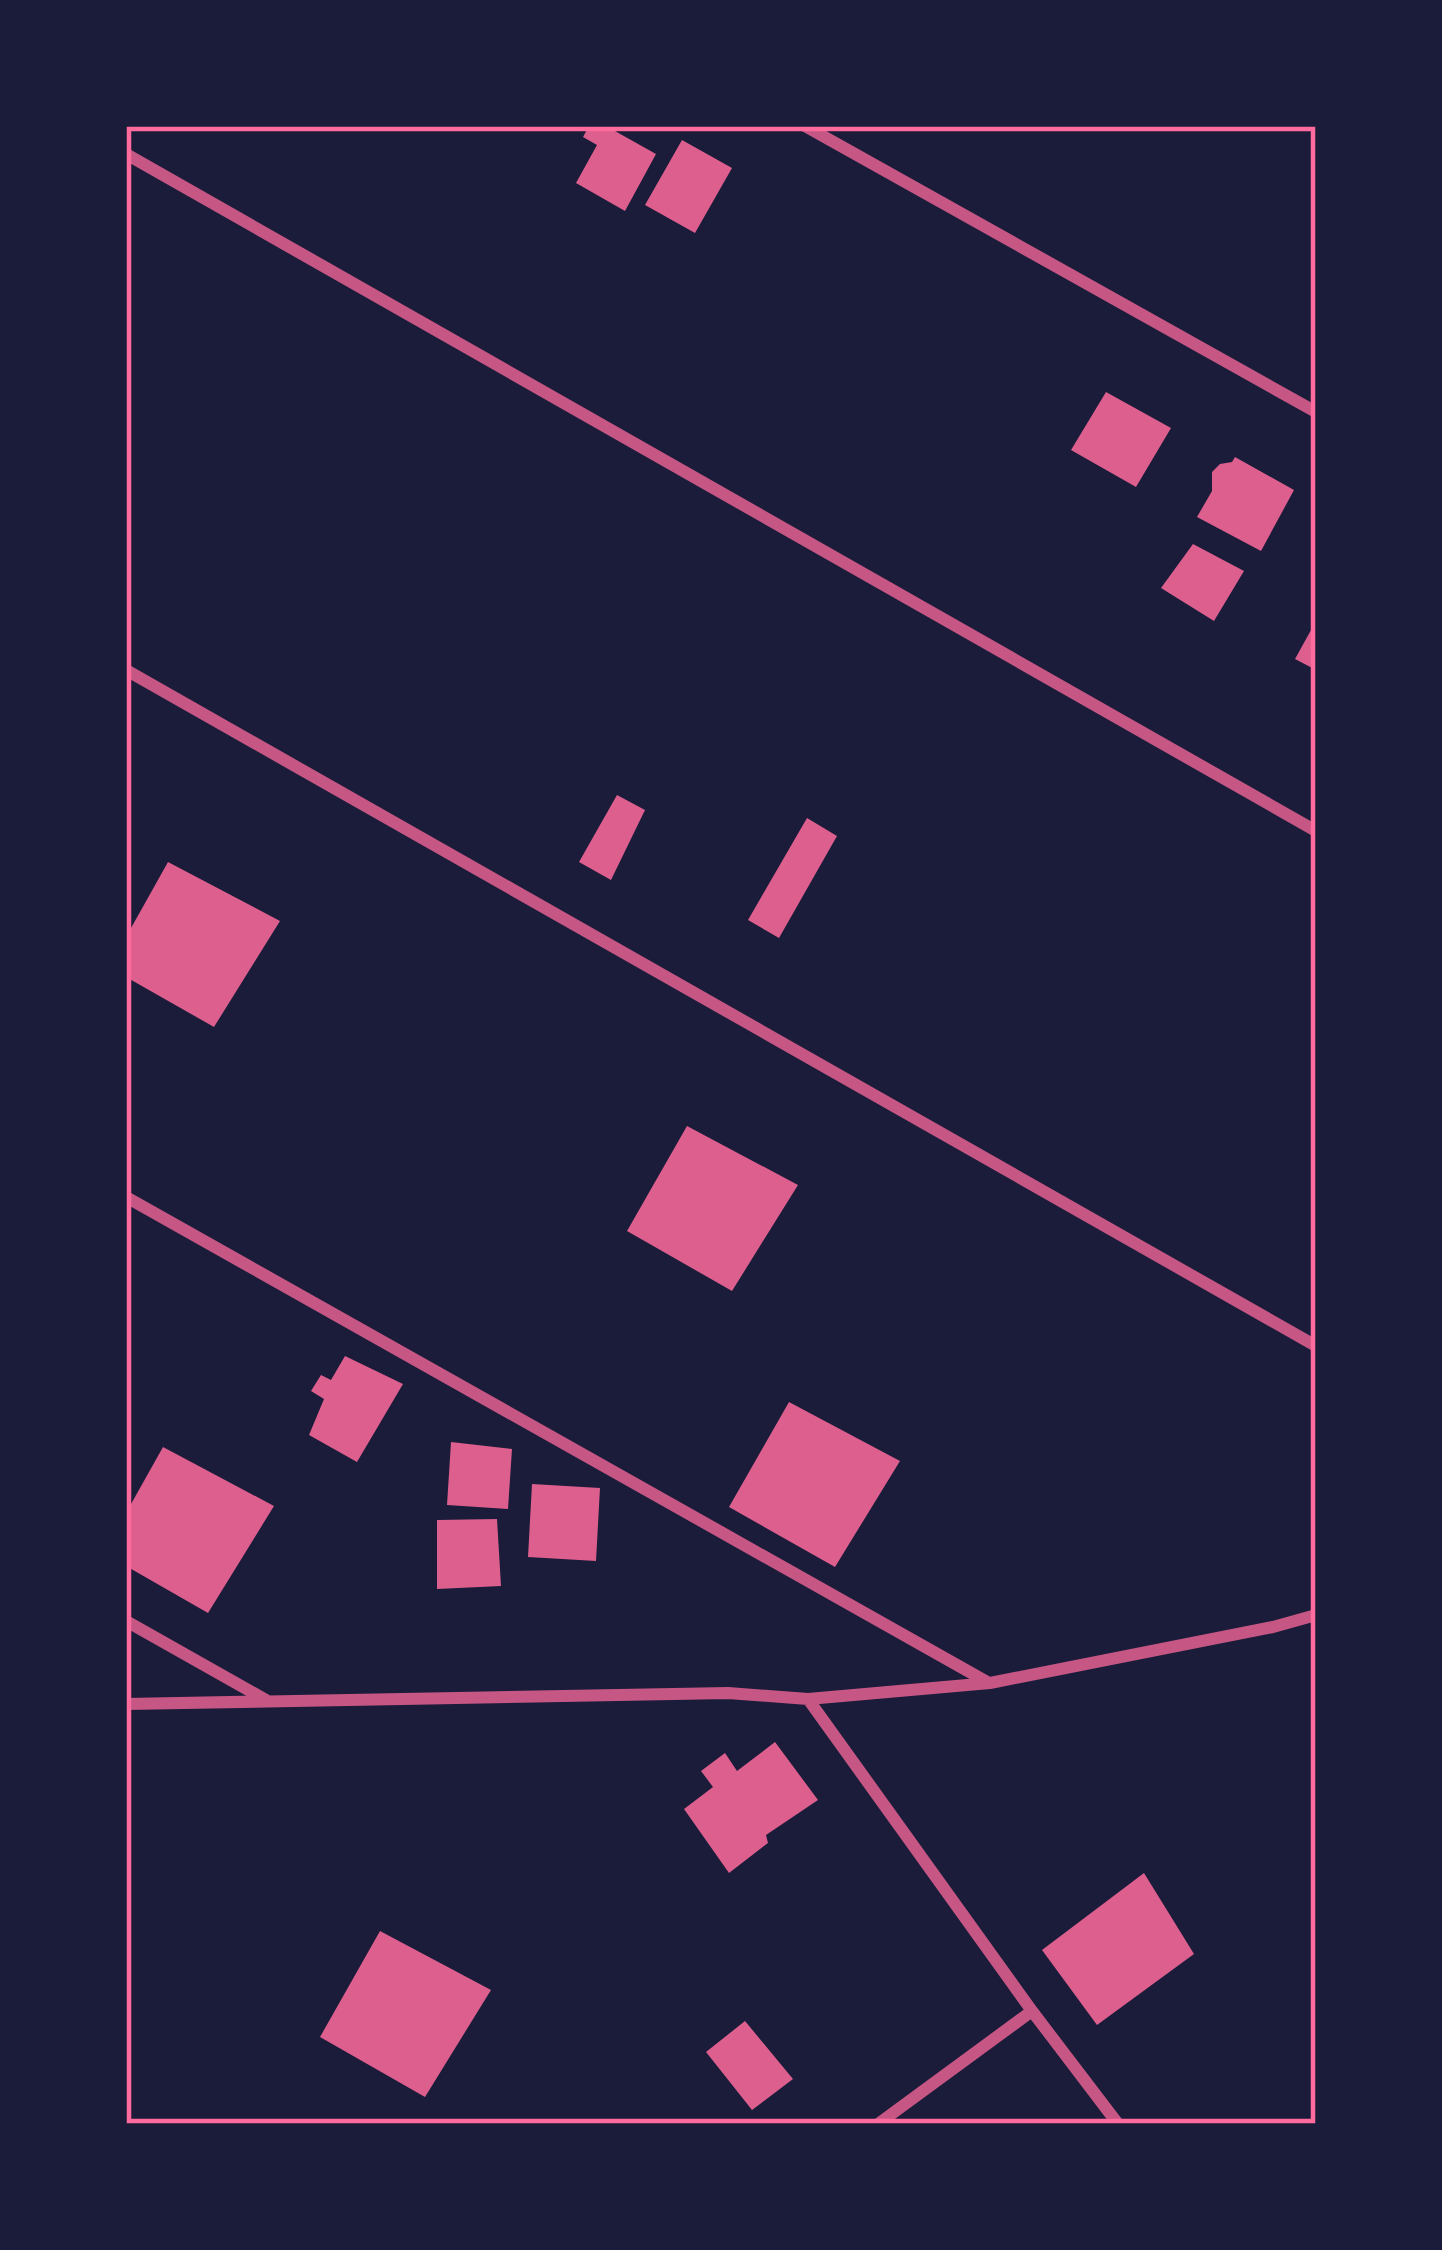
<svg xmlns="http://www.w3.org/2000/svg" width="1442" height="2250" font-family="Jost,sans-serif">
<rect width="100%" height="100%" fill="#1b1b3a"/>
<path fill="#dd5f8e" d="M 589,126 L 606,126 L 656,154 L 625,211 L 576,183 L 597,145 L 583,137 Z
M 682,140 L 732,168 L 695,233 L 645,205 Z
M 1106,392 L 1171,428 L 1136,487 L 1071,450 Z
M 1235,457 L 1294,490 L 1261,551 L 1197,517 L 1212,491 L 1212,472 L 1220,464 L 1232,462 Z
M 1193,544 L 1244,571 L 1214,621 L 1161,588 Z
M 1316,621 L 1316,670 L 1295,659 Z
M 617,795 L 645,810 L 611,880 L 579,862 Z
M 807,818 L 837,836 L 779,938 L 748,920 Z
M 168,862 L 280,921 L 214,1027 L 126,977 L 126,937 Z
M 687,1126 L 798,1185 L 732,1291 L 627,1231 Z
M 345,1356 L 403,1384 L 357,1462 L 309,1435 L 324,1399 L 311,1391 L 321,1375 L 331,1380 Z
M 789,1402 L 900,1461 L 835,1567 L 729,1507 Z
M 451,1442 L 512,1449 L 508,1509 L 447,1505 Z
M 163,1447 L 274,1506 L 208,1613 L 126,1566 L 126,1513 Z
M 532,1484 L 600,1488 L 596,1561 L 528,1557 Z
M 497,1519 L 501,1586 L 437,1589 L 437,1520 Z
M 775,1742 L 818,1800 L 766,1835 L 768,1843 L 729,1873 L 684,1809 L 713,1787 L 701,1771 L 725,1753 L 737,1771 Z
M 1144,1873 L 1194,1954 L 1097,2025 L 1042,1950 Z
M 380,1931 L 491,1990 L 425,2097 L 320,2037 Z
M 745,2021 L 793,2079 L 752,2110 L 706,2052 Z"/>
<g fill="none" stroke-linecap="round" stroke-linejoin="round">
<path stroke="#c65784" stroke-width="12" d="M 805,126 L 1316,412
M 126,154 L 1316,831
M 126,670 L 1316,1346
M 126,1197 L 989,1683
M 126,1621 L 266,1700
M 808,1699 L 1032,2011 L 1118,2124
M 126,1704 L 728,1693 L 808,1699 L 990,1683 L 1273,1627 L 1316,1615
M 878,2124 L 1032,2011"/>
</g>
<rect width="1442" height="2250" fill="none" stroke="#1b1b3a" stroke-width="258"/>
<rect x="129" y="129" width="1184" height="1992" fill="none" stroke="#ff6b9d" stroke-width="4.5"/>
</svg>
